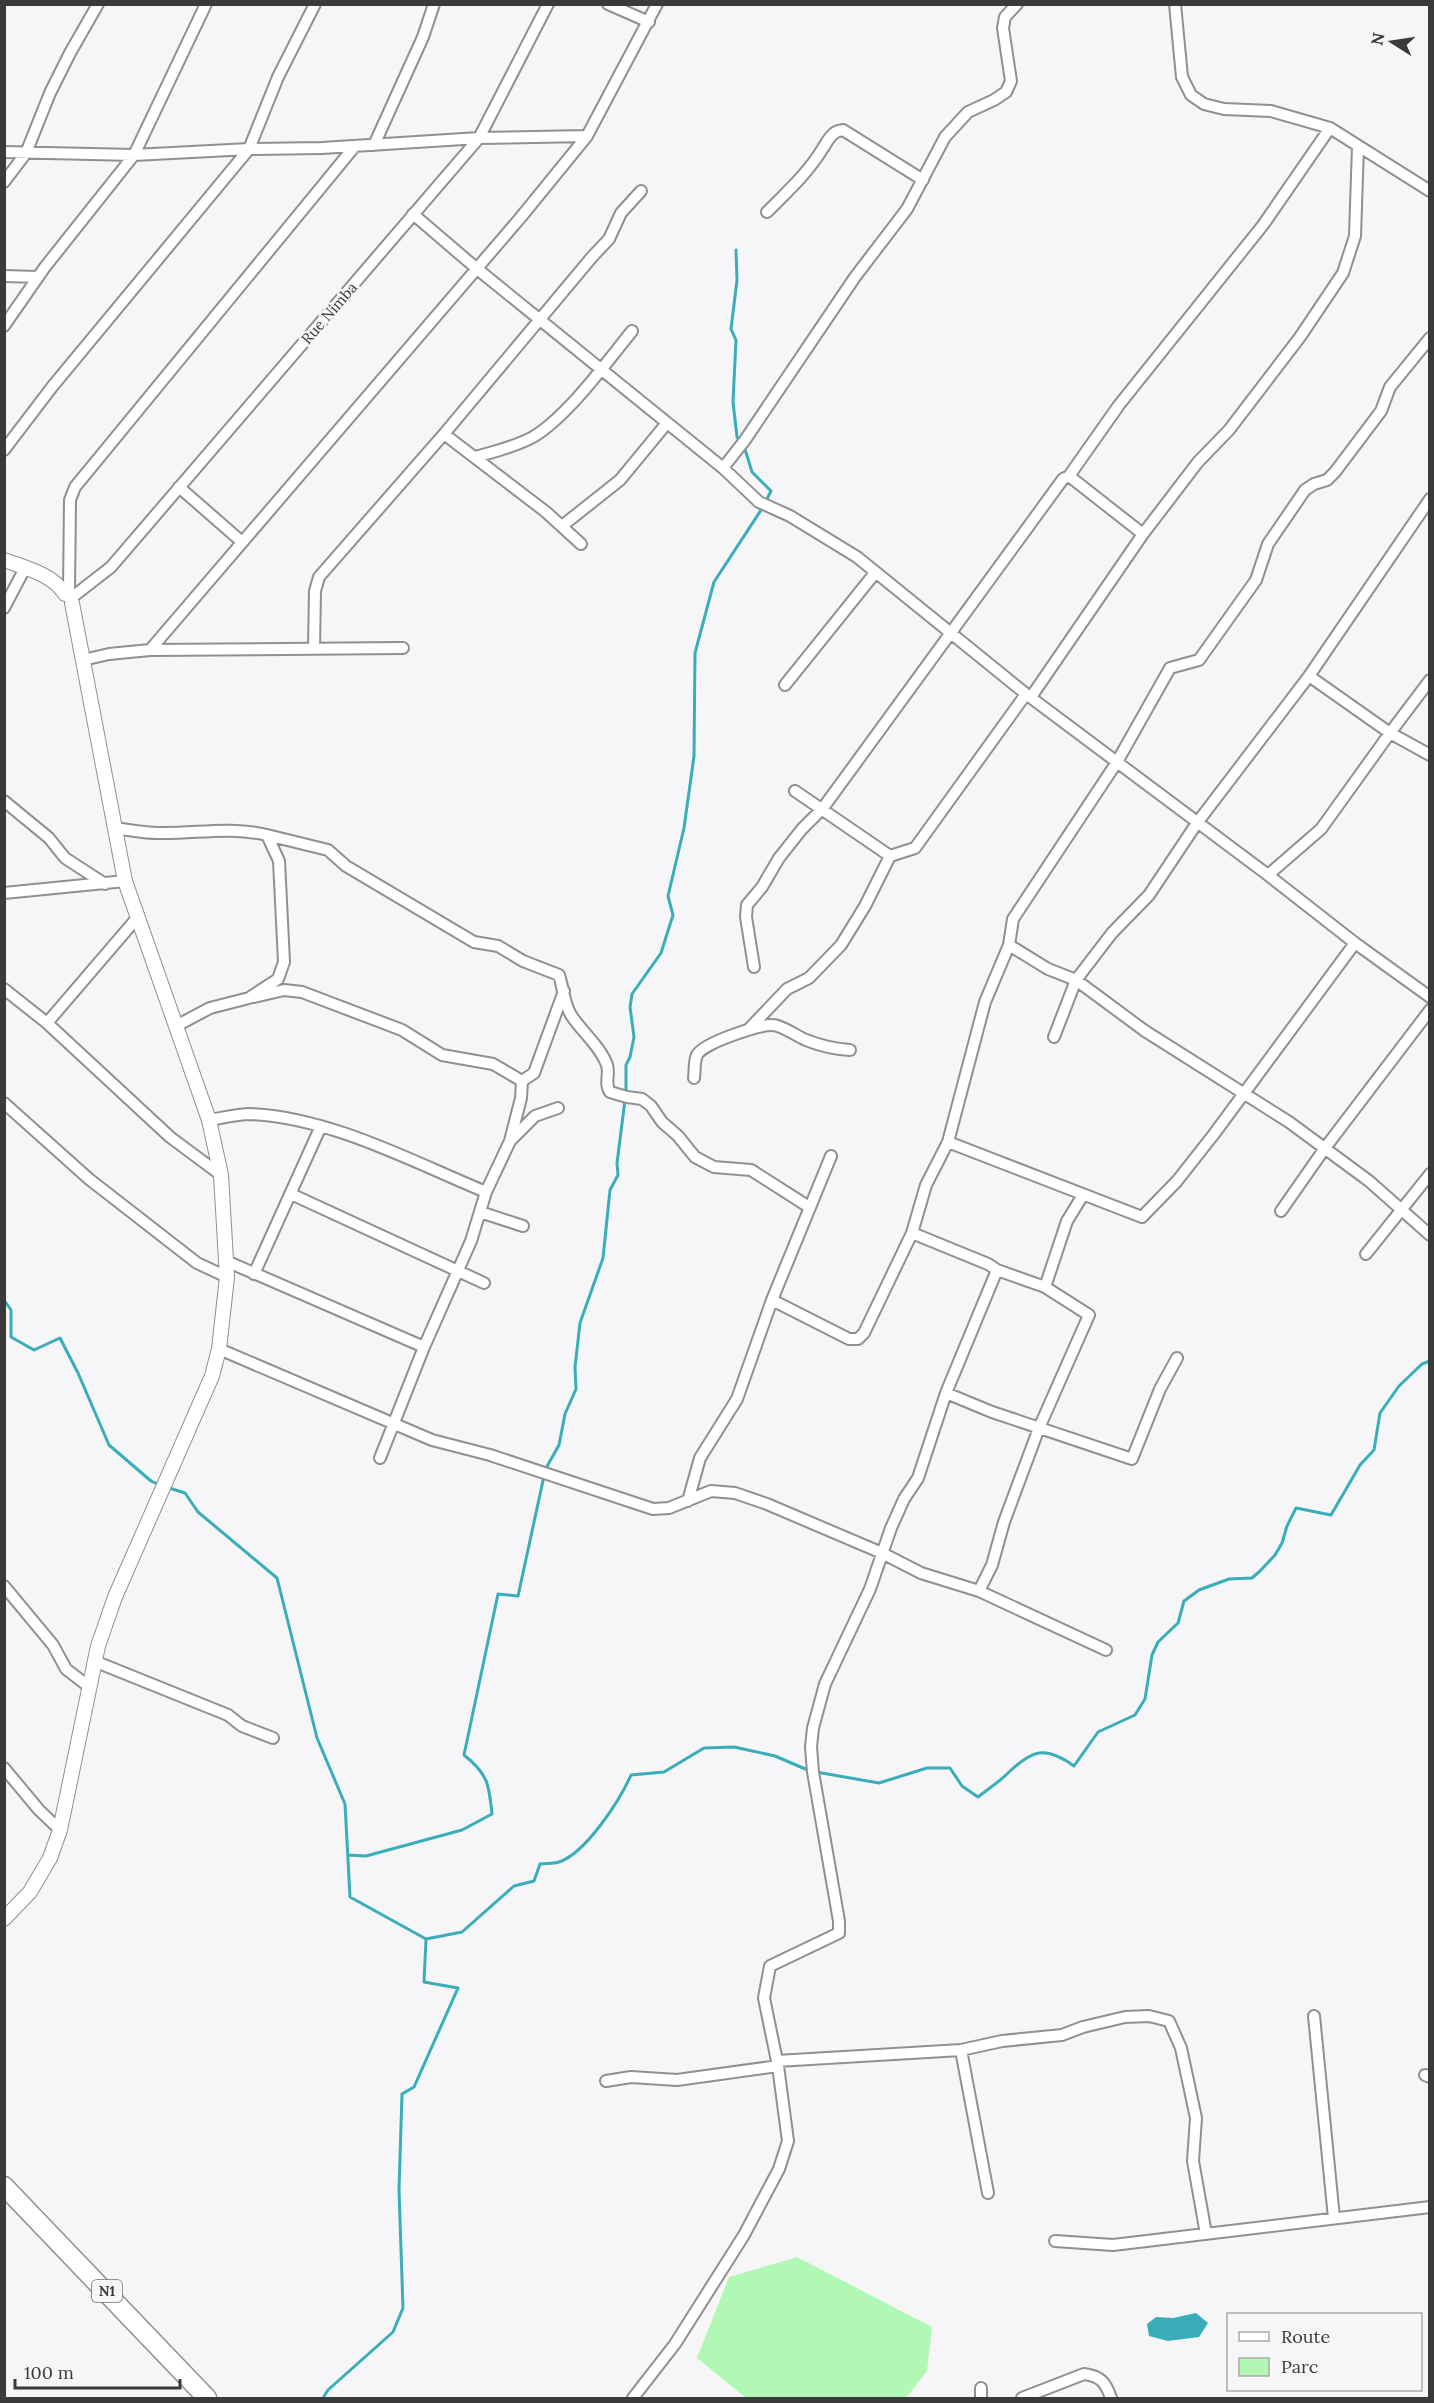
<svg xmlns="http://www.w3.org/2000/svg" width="1434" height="2403" font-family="Lora,serif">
<rect width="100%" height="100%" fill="#f6f6f8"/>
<path fill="#b0f8b3" d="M 797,2257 L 932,2327 L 927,2371 L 906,2398 L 746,2398 L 697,2358 L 729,2277 Z"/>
<path fill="#39adba" d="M 1196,2313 L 1208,2323 L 1199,2337 L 1168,2341 L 1149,2336 L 1147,2324 L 1156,2317 L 1173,2318 Z"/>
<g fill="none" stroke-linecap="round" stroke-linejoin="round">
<path stroke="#39adba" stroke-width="3" d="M 736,250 L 737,280 L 731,329 L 736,340 L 733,402 L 737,437 L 740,441
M 744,446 L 752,472 L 771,491 L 766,501
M 626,1094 L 626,1065 L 630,1057 L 634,1037 L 630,1007 L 632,994 L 661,953 L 673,915 L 668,896 L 684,828 L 694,756 L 695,653 L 714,582 L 763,507
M 4,1252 L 4,1262
M 4,1300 L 11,1310 L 11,1337 L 34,1350 L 60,1338 L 78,1373 L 109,1445 L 151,1481 L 160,1485
M 545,1470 L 559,1445 L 565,1414 L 576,1389 L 575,1367 L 580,1323 L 603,1258 L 610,1190 L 618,1175 L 617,1163 L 625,1100
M 166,1487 L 185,1493 L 198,1512 L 277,1578 L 317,1738 L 345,1804 L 350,1897 L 426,1939 L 424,1982 L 458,1988 L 414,2087 L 402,2094 L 399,2190 L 403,2308 L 393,2332 L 328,2390 L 323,2398
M 816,1772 L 879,1783 L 927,1768 L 950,1768 L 962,1786 L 978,1797 C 988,1789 999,1782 1008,1773 C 1032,1750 1045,1745 1074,1766 L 1098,1732 L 1135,1715 L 1145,1699 L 1152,1655 L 1158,1642 L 1178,1623 L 1184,1601 L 1199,1590 L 1218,1583 L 1229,1579 L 1252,1578 L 1260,1571 L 1275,1555 L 1282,1543 L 1287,1526 L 1296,1508 L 1331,1515 L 1360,1465 L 1374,1450 L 1380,1413 L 1399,1386 L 1422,1364 L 1430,1361
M 348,1855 L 366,1856 L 462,1830 L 492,1814 C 489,1784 488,1774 464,1755 L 498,1594 L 518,1596 L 544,1476
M 426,1939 L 462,1932 L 514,1886 L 534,1881 L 540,1864 C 546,1863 553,1864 559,1862 C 586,1853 620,1800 631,1775 L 664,1772 L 704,1748 L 734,1747 L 775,1756 L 810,1771"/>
<defs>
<path id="minor" d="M 608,4 L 649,22
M 1175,4 L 1182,77 L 1191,95 L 1204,104 L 1224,109 L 1271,111 L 1330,128 L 1430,191
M 374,145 L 423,37 L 434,4
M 4,152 L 134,155 L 249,149 L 322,148 L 479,138 L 587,136
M 4,182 L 26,153 L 50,93 L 70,53 L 98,4
M 767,212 C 787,192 808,173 823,148 C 829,139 832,131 843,130 L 923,180
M 413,214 L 476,268 L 723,468 L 759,502 L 790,516 L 857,557 L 1026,694 L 1268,875 L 1321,829 L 1390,733 L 1430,755
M 4,276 L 38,277
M 4,326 L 45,267 L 134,155 L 206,4
M 444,434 L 546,512 L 581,544
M 4,450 L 52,387 L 249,149 L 278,77 L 315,4
M 476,457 C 495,451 515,447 533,437 C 568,416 606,363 632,331
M 723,468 L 745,440 L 855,277 L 907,209 L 945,137 L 968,112 L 994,100 L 1006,92 L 1011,81 L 1003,28 L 1005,17 L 1017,4
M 179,487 L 242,542
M 562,526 L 620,480 L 667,423
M 1143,534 L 1198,462 L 1229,430 L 1300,337 L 1343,273 L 1355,236 L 1358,146
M 69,592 L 70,500 L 75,487 L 355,146
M 75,595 L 111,567 L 479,138 L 548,4
M 4,608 L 25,568
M 314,648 L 315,591 L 319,577 L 444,434 L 592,257 L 609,239 L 621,213 L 641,191
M 150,650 L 521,217 L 587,136 L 657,4
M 83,660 L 109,654 L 150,650 L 403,648
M 1309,676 L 1390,733 L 1430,680
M 785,685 L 875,573
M 1031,697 L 1143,534 L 1069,476
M 795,791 L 890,856 L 915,848 L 1026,694
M 4,801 L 49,838 L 65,858 L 105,884
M 115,828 C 129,830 144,833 158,833 C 196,834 229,826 267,835 L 279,861 L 284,962 L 278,979 L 249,998 L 210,1008 L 176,1026
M 267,835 L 328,850 L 346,866 L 474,942 L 498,946 L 523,961 L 559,975 C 563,987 564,1004 571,1015 C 582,1032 600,1046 607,1065 C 610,1075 604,1083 610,1092 L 627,1097 L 642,1099 L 651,1106 L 662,1122 L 678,1136 L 695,1157 L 714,1167 L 751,1170 L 809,1207
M 4,893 L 125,881
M 1355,943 L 1430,997
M 1009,945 L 1013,919 L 1117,762 L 1170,668 L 1199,660 L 1256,580 L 1268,544 L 1305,490 L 1314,484 L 1327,480 L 1335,472 L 1381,411 L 1390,387 L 1430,338
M 754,967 L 746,917 L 747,905 L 762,887 L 779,858 L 802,829 L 823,808 L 1063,479 L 1069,476 L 1119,405 L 1263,225 L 1330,128
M 4,989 L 47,1023 L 170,1137 L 221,1175
M 254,997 L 284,990 L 302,992 L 402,1030 L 442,1055 L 493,1064 L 522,1081 L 521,1098 L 510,1141
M 47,1023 L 137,918
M 748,1030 L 787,989 L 809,978 L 841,945 L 865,906 L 890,856
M 1054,1037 L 1076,980 L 1112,933 L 1149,895 L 1197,823 L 1309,676 L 1430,499
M 694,1078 C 695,1071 694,1061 697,1055 C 703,1043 758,1025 772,1025 C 782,1025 796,1036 806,1040 C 821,1046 834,1049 850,1050
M 522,1081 L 534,1073 L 564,991
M 4,1103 L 89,1179 L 197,1263 L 227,1277
M 209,1120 C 222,1118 237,1114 250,1114 C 330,1117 413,1162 486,1192 L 471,1241 L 424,1347 L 380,1458
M 948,1142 L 1142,1217 L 1177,1181 L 1214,1134 L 1355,943 L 1268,875
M 486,1192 L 510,1141 L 535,1116 L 558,1108
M 291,1194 L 484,1283
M 1281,1211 L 1325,1148 L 1430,1010
M 480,1212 L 523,1226
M 1366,1254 L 1430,1174
M 226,1261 L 424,1347
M 254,1274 L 321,1126
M 1045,1287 L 1067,1221 L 1083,1195
M 772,1300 L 849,1339 L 858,1339 L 864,1333 L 912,1233
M 219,1349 L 432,1440 L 490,1455 L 653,1509 L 669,1508 L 711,1491 L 735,1493 L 767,1504 L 882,1553 L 921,1573 L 979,1591 L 1106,1650
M 946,1393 L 992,1412 L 1132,1459 L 1160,1389 L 1177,1358
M 688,1501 L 700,1458 L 737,1399 L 772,1300 L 831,1156
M 4,1586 L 53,1645 L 66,1669 L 88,1686
M 979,1591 L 992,1565 L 1004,1522 L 1039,1428 L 1089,1315 L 1045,1287 L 997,1270 L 988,1264 L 912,1233 L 926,1185 L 948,1142 L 985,1002 L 1009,945 L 1048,969 L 1076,980 L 1145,1031 L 1289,1122 L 1369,1181 L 1430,1235
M 94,1661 L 228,1715 L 242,1726 L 273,1738
M 4,1768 L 39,1810 L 60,1830
M 1314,2016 L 1334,2218
M 961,2050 L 988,2193
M 777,2061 L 961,2050 L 1002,2041 L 1062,2035 L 1083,2027 L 1125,2017 L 1149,2016 L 1169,2021 L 1181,2048 L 1196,2118 L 1193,2161 L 1206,2234
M 1425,2075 L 1430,2077
M 606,2081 L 631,2077 L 677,2080 L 778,2066
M 1055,2241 L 1113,2245 L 1430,2207
M 981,2388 L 981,2398
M 633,2398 L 675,2344 L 744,2235 L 779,2169 L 788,2141 L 778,2066 L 764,1998 L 770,1966 L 839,1933 L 839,1921 L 813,1772 L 811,1747 L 813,1728 L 825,1684 L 870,1589 L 891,1528 L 904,1499 L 918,1478 L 946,1393 L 997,1270
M 1022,2398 L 1084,2374 C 1101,2376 1106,2383 1111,2398"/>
<path id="tertiary" d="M 4,560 C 26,568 52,574 65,594
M 4,1919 L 30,1892 L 50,1858 L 60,1830 L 98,1646 L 115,1597 L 212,1376 L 219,1349 L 227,1277 L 221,1175 L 209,1120 L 125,881 L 72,603"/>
<path id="trunk" d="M 4,2186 L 207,2398"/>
</defs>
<use href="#minor" stroke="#909092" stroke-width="14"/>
<use href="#tertiary" stroke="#909092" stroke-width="16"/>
<use href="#trunk" stroke="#909092" stroke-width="21"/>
<use href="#minor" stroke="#fff" stroke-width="10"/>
<use href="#tertiary" stroke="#fff" stroke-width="14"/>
<use href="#trunk" stroke="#fff" stroke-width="18"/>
</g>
<g text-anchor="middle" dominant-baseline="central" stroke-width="5" stroke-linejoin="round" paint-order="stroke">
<rect fill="#f6f6f8" stroke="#727273" stroke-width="1.5" x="92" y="2280" width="30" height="22" rx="4.5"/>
<g font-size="14" font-weight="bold" fill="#393a3a">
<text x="107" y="2291">N1</text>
</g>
<g font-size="15" fill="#393a3a" stroke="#f6f6f8">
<text transform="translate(329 313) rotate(-49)">Rue Nimba</text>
</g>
</g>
<rect width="1434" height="2403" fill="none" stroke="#393a3a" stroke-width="12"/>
<rect x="1227" y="2313" width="195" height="78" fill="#f6f6f8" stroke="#aaabac" stroke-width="1.5"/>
<rect x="1239" y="2332" width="30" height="9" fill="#ffffff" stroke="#aaabac" stroke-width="1.5"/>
<text x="1281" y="2343" font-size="18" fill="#393a3a">Route</text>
<rect x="1239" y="2358" width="30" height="18" fill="#b0f8b3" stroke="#aaabac" stroke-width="1.5"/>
<text x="1281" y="2373" font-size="18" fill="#393a3a">Parc</text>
<g transform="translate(1392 42) rotate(282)" stroke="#f6f6f8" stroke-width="4.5" paint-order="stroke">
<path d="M0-4.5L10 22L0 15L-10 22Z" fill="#393a3a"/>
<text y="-9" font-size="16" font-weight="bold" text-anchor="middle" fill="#393a3a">N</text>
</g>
<path d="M15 2379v9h165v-9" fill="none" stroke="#393a3a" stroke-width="3"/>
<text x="24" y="2379" font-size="18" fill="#393a3a" stroke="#f6f6f8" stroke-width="4.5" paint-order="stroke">100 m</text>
</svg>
